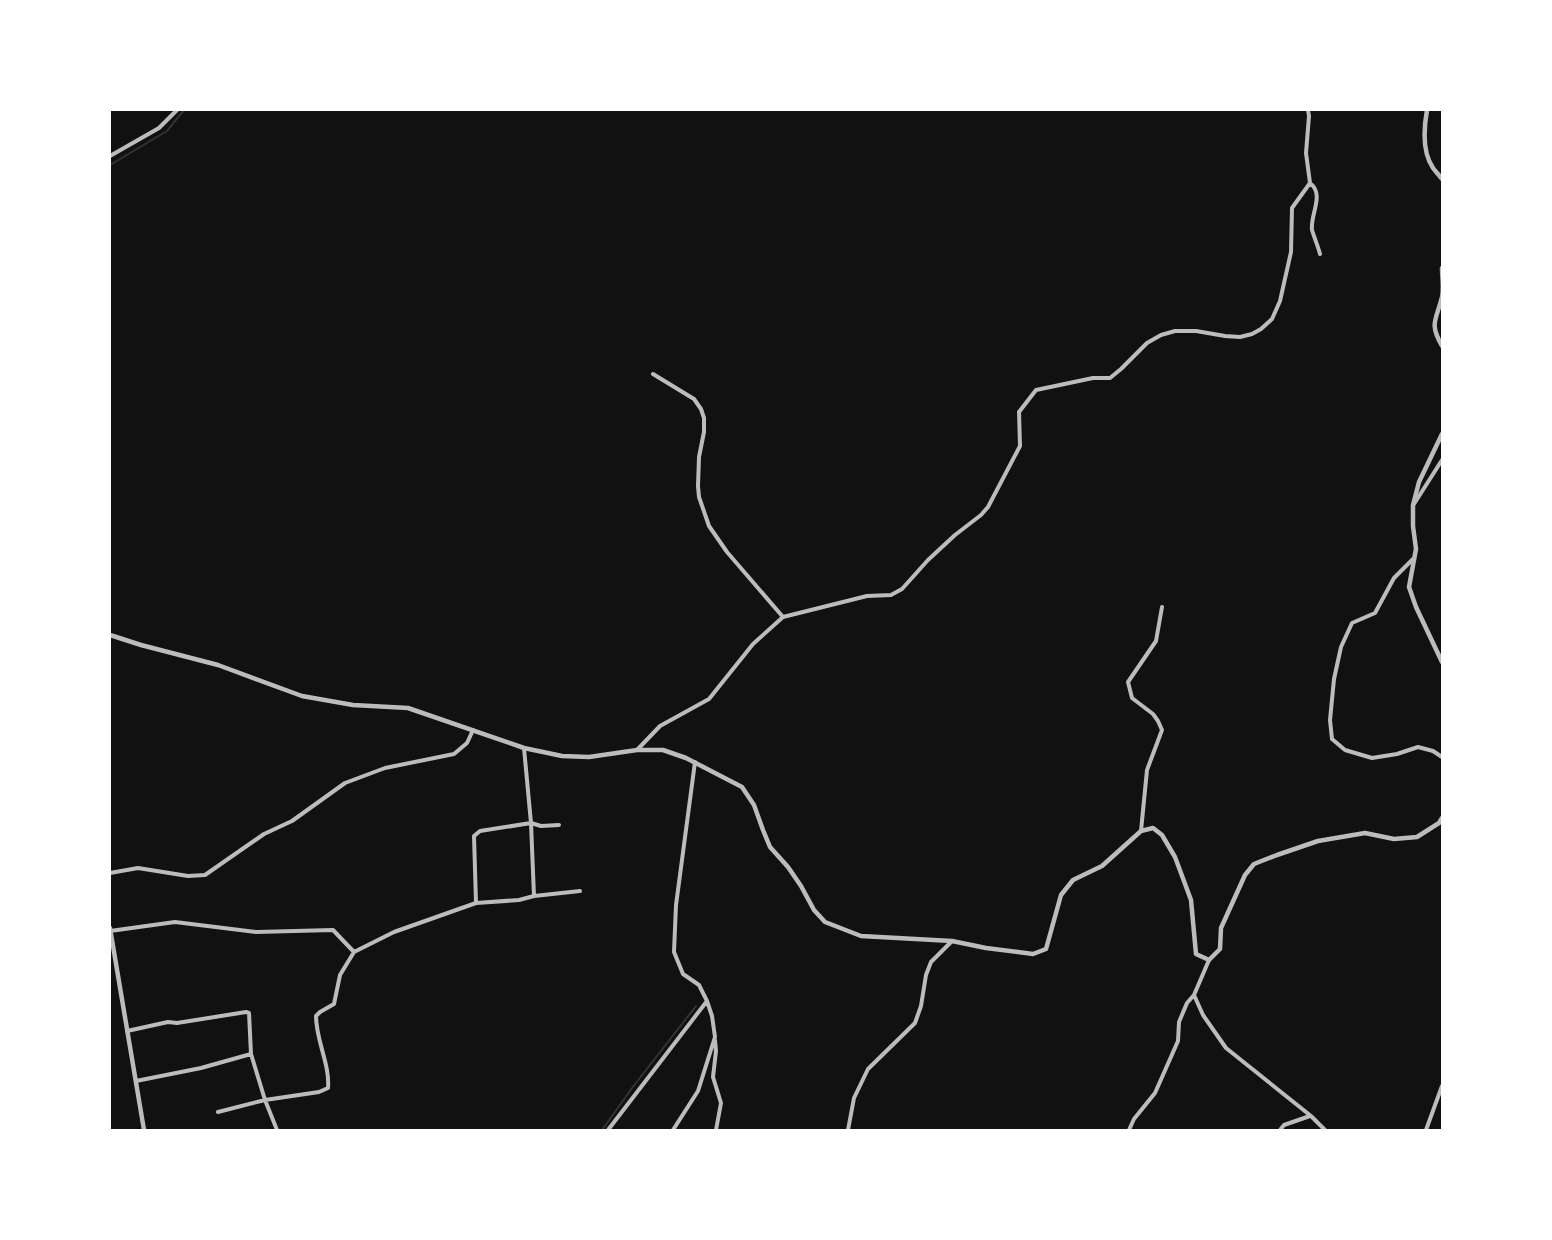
<svg xmlns="http://www.w3.org/2000/svg" width="1552" height="1240" font-family="'Sofia Sans Condensed',sans-serif">
<rect width="100%" height="100%" fill="#111"/>
<g fill="none" stroke-linecap="round" stroke-linejoin="round">
<path stroke="#333" stroke-width="2" d="M 110,165 L 167,131 L 184,110
M 602,1130 L 632,1088 L 696,1006"/>
<path stroke="#bcbcbc" stroke-width="4" d="M 110,156 L 159,128 L 177,110
M 1310,183 C 1325,195 1310,214 1312,230 C 1314,237 1318,246 1320,254
M 653,374 L 694,399 L 701,409 L 704,418 L 704,432 L 699,457 L 698,486 L 699,497 L 709,526 L 727,552 L 783,617
M 1414,504 L 1442,460
M 1413,559 L 1394,578 L 1375,613 L 1352,623 L 1341,647 L 1334,679 L 1330,720 L 1332,739 L 1345,750 L 1372,758 L 1397,754 L 1418,747 L 1433,751 L 1442,757
M 524,748 L 531,823 L 534,896
M 637,750 L 660,726 L 709,699 L 753,644 L 783,617 L 867,596 L 891,595 L 902,589 L 928,560 L 955,535 L 981,515 L 988,507 L 1020,446 L 1019,412 L 1036,390 L 1093,378 L 1110,378 L 1121,369 L 1147,343 L 1161,335 L 1175,331 L 1196,331 L 1225,336 L 1240,337 L 1252,334 L 1261,329 L 1272,319 L 1280,301 L 1291,252 L 1292,208 L 1310,183 L 1306,153 L 1309,116 L 1308,110
M 1141,831 L 1147,770 L 1162,730 L 1158,721 L 1153,714 L 1132,698 L 1128,682 L 1156,641 L 1162,607
M 110,873 L 138,868 L 188,876 L 205,875 L 264,834 L 292,821 L 345,783 L 385,768 L 454,754 L 467,743 L 473,730
M 476,903 L 474,836 L 480,831 L 531,823 L 541,826 L 559,825
M 110,931 L 175,922 L 256,932 L 333,930 L 354,952
M 1194,995 L 1203,1015 L 1226,1048 L 1311,1116 L 1325,1130
M 127,1031 L 168,1022 L 177,1023 L 246,1012 L 249,1013 L 251,1054 L 265,1100 L 277,1130
M 715,1040 L 716,1051 L 713,1077 L 721,1103 L 716,1130
M 136,1081 L 201,1068 L 251,1054
M 218,1112 L 265,1100 L 319,1092 L 328,1088 C 330,1064 316,1041 316,1016 L 320,1012 L 334,1004 L 340,975 L 354,952 L 394,932 L 476,903 L 519,900 L 534,896 L 580,891
M 608,1130 L 707,1001
M 673,1130 L 698,1091 L 715,1037 L 712,1016 L 707,1001 L 699,985 L 683,974 L 674,952 L 676,905 L 695,762
M 848,1130 L 854,1098 L 868,1069 L 915,1023 L 921,1006 L 926,975 L 931,962 L 952,941
M 1129,1130 L 1134,1119 L 1155,1093 L 1178,1041 L 1179,1022 L 1187,1003 L 1194,995 L 1209,960
M 1280,1130 L 1284,1125 L 1310,1116
M 1426,1130 L 1442,1086"/>
<path stroke="#bcbcbc" stroke-width="4.5" d="M 1427,110 C 1424,127 1422,152 1433,168 C 1436,172 1439,175 1442,179
M 1442,268 C 1442,277 1444,288 1442,297 C 1436,321 1429,323 1442,346
M 1442,434 L 1419,482 L 1413,505 L 1413,526 L 1416,549 L 1409,587 L 1416,607 L 1442,662
M 110,635 L 141,645 L 218,665 L 302,696 L 353,705 L 408,708 L 524,748 L 562,756 L 589,757 L 637,750 L 663,750 L 686,758 L 742,787 L 754,805 L 763,830 L 770,847 L 788,867 L 801,886 L 814,910 L 825,922 L 861,936 L 952,941 L 986,948 L 1033,954 L 1046,949 L 1061,895 L 1073,880 L 1102,866 L 1141,831 L 1153,828 L 1162,835 L 1175,857 L 1191,900 L 1196,954 L 1209,960 L 1220,949 L 1221,928 L 1245,875 L 1254,864 L 1277,855 L 1318,841 L 1365,833 L 1394,839 L 1417,837 L 1439,823 L 1442,818
M 110,928 L 144,1130"/>
</g>
<rect width="1552" height="1240" fill="none" stroke="#ffffff" stroke-width="222"/>
</svg>
